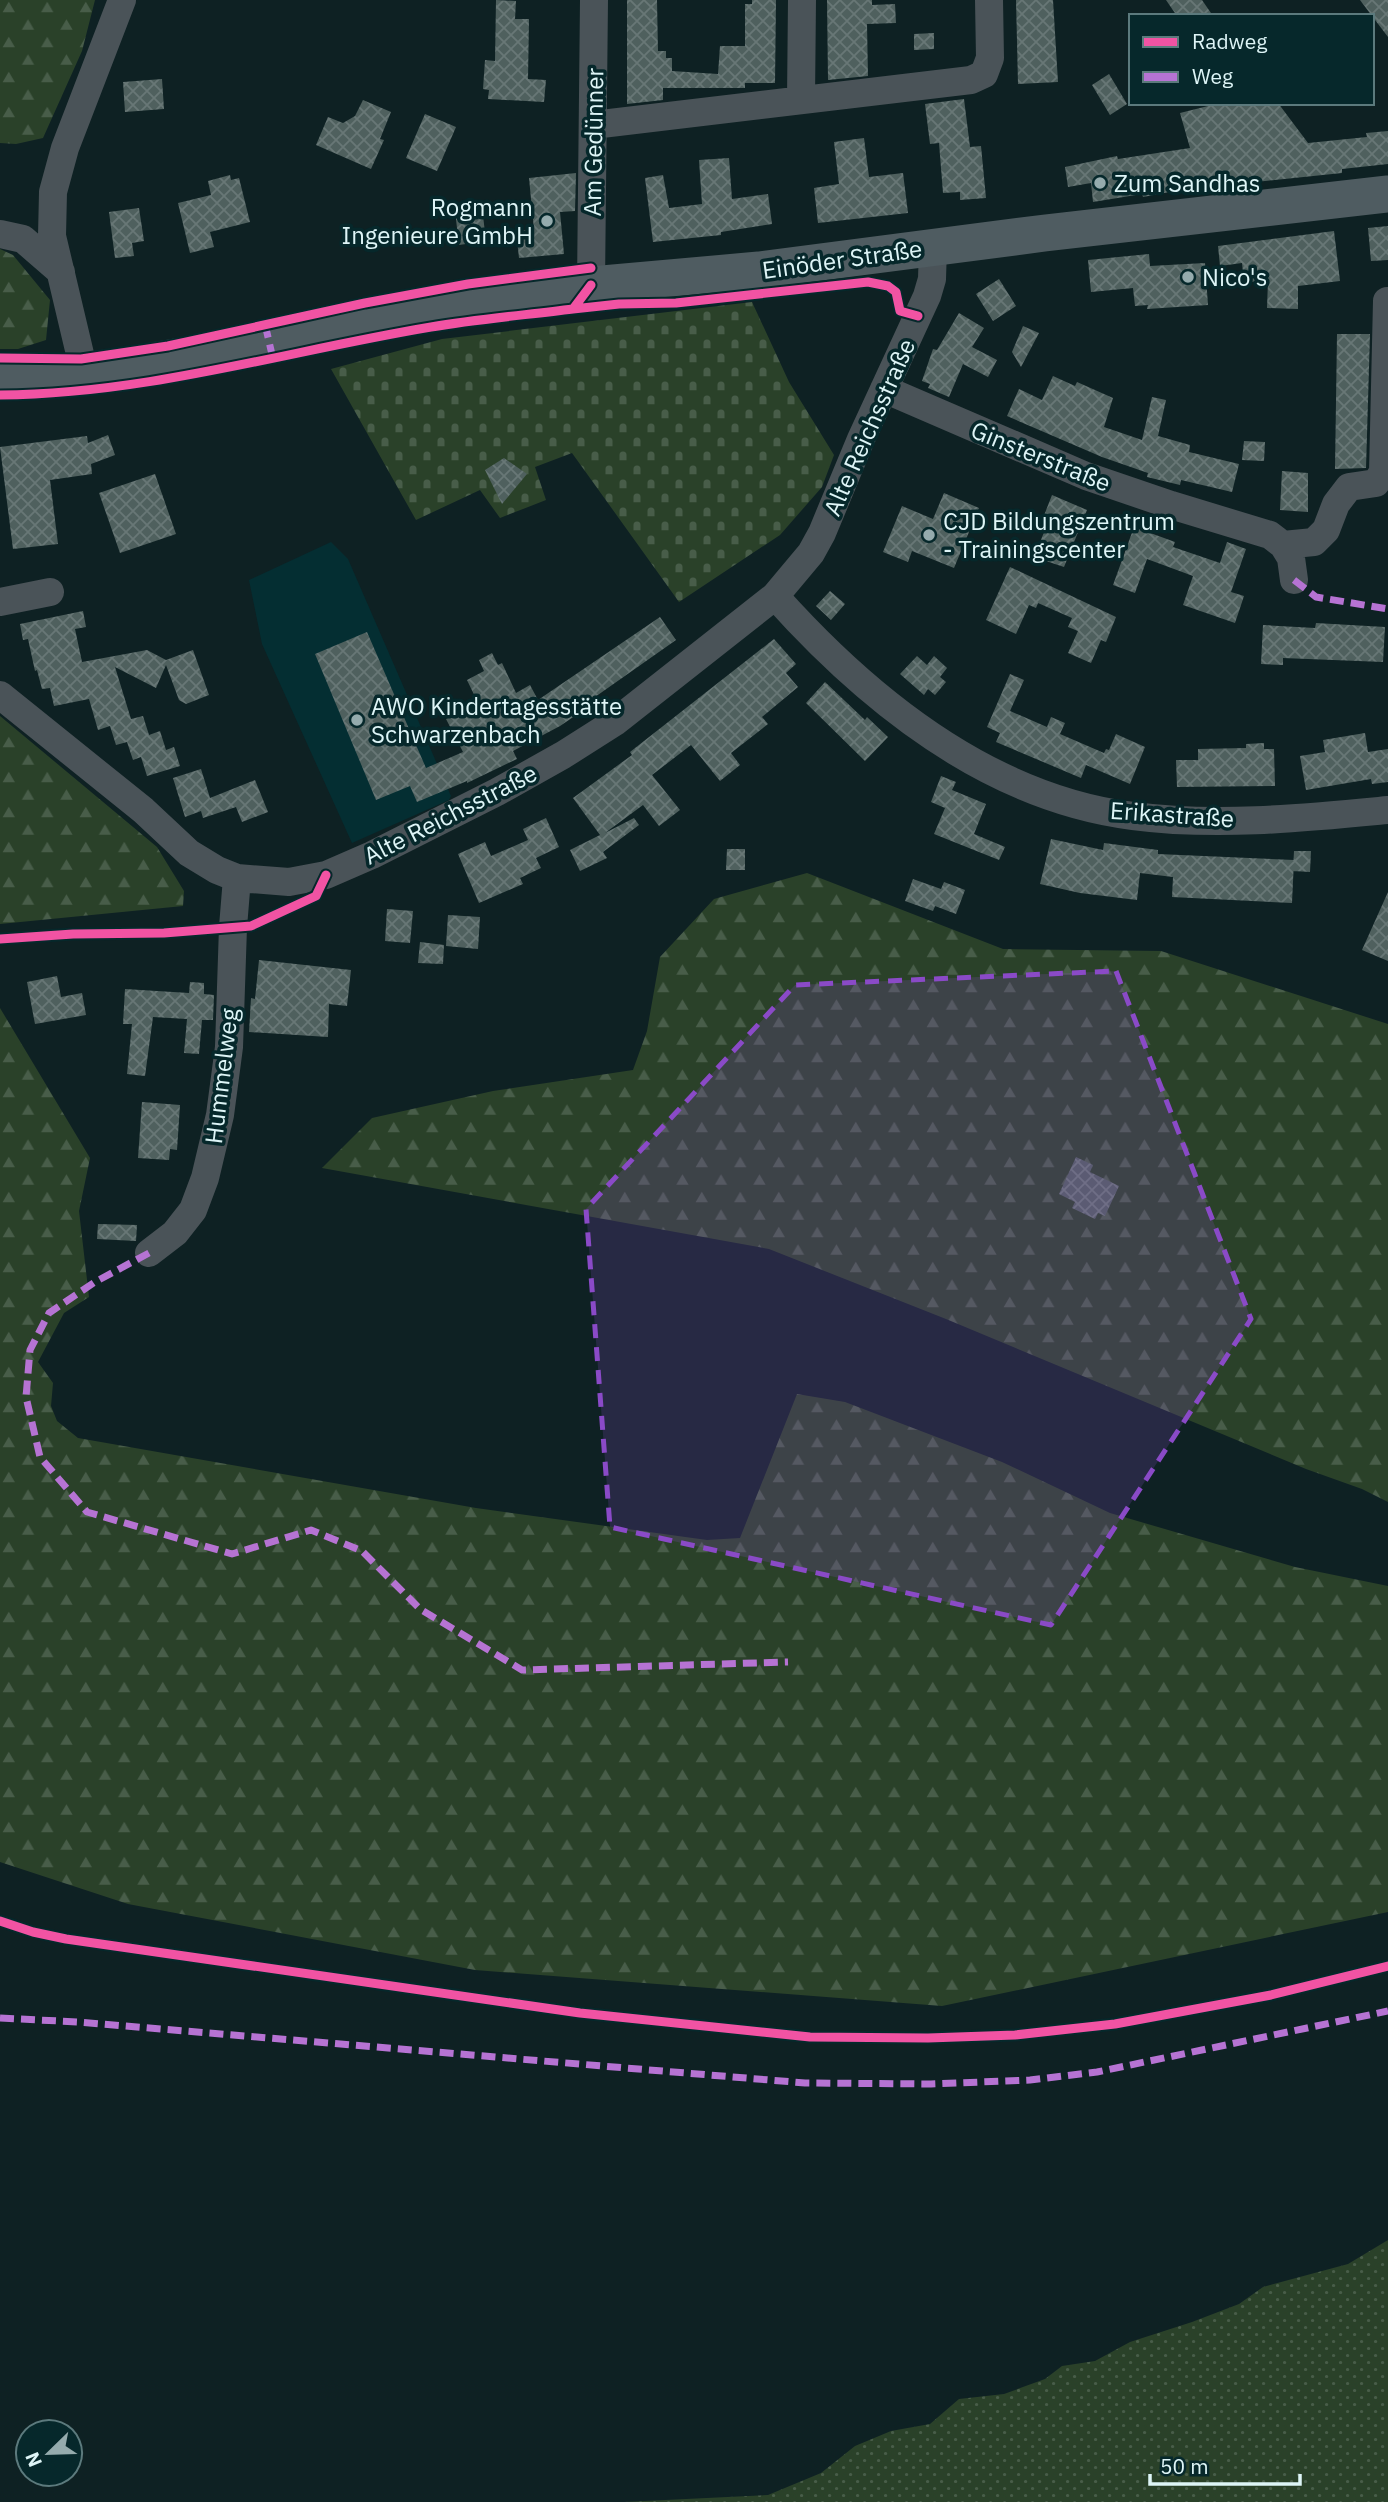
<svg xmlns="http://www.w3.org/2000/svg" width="1388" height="2502" font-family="'IBM Plex Sans',sans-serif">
<defs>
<pattern id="grass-dots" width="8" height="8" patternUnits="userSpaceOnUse" patternTransform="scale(1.75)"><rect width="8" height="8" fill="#2a4129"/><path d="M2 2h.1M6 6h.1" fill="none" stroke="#485d49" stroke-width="1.8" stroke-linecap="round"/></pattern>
<pattern id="forest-firs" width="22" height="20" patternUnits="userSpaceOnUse" patternTransform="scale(1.75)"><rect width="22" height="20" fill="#2a4129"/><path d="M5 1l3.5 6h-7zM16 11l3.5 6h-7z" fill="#485d49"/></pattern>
<pattern id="cemetery-stones" width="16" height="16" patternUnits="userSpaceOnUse" patternTransform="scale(1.75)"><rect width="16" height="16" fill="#2a4129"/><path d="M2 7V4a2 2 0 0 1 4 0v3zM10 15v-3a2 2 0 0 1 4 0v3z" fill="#485d49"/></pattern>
<pattern id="building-cross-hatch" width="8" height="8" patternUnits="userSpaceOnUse" patternTransform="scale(1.75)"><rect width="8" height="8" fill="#4f605e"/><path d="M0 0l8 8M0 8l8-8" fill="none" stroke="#687776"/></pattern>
</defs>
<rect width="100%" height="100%" fill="#0e2123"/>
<path fill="#042e32" d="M 331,542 L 348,559 L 451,796 L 449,800 L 352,843 L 262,644 L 249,580 Z"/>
<path fill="url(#grass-dots)" d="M 1388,2240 L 1388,2502 L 624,2502 L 768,2495 L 821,2473 L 855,2446 L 891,2431 L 930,2424 L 959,2399 L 1004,2394 L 1045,2379 L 1062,2366 L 1095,2361 L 1130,2342 L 1192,2322 L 1239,2304 L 1263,2287 L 1348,2264 Z"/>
<path fill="url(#forest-firs)" d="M 0,0 L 95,0 L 82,51 L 43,138 L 16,144 L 0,143 Z
M 0,249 L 13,255 L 50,300 L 46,340 L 18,349 L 0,349 Z
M 0,716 L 157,847 L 184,891 L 183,906 L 0,924 Z
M 807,873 L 1003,949 L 1161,951 L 1388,1024 L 1388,1502 L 1362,1489 L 1306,1469 L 946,1319 L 769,1249 L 322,1168 L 372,1118 L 493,1091 L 633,1070 L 647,1031 L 660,957 L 714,899 Z
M 0,1008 L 90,1158 L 79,1211 L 89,1297 L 64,1313 L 38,1362 L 53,1383 L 51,1406 L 57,1421 L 78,1438 L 476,1508 L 707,1540 L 740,1538 L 797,1394 L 845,1402 L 1002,1462 L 1110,1513 L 1295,1567 L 1388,1586 L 1388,1912 L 942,2006 L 475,1970 L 128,1904 L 0,1862 Z"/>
<path fill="url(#cemetery-stones)" d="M 752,302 L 789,382 L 834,455 L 822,487 L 780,535 L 679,602 L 572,453 L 535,467 L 546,500 L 500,518 L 480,490 L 416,520 L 331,369 L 442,339 Z"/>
<path fill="url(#building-cross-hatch)" d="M 496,0 L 516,1 L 515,19 L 529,19 L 528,79 L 546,80 L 544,102 L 488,99 L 489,90 L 483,89 L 485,60 L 495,61 Z
M 627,0 L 657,0 L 658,51 L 666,51 L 666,58 L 672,58 L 672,71 L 718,74 L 720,46 L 745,46 L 745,4 L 752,4 L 752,0 L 776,0 L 775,83 L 745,83 L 745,88 L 663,88 L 663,100 L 627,104 Z
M 827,0 L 872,0 L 872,5 L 895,4 L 896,23 L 867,24 L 868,76 L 828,80 Z
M 1016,0 L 1053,0 L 1058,82 L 1018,84 Z
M 1166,0 L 1202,0 L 1213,16 L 1177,16 Z
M 1360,0 L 1388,0 L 1388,37 L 1372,16 Z
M 934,33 L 934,49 L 914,50 L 914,34 Z
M 1109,74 L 1127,104 L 1110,115 L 1092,85 Z
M 162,79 L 164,109 L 125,112 L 123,82 Z
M 964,99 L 970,147 L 981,146 L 986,198 L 960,200 L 960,192 L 943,193 L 939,143 L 930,144 L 925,104 Z
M 363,100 L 391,112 L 380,139 L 384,140 L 371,169 L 316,145 L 328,117 L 343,123 L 355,116 Z
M 1207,103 L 1278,103 L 1308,143 L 1367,137 L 1366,133 L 1388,131 L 1388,164 L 1342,169 L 1342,173 L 1180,190 L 1143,197 L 1142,194 L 1093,202 L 1091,183 L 1068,187 L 1065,167 L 1117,156 L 1118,159 L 1190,148 L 1180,113 L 1208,106 Z
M 425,114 L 456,127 L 437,171 L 406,158 Z
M 864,138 L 869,177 L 903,173 L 908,213 L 818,223 L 814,188 L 839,184 L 834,142 Z
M 729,158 L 732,199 L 768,194 L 772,224 L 721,232 L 721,235 L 653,242 L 645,178 L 663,175 L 669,208 L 702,204 L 699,160 Z
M 576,173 L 575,211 L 560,212 L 564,254 L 519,258 L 516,231 L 534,230 L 529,178 Z
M 230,175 L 231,180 L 239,178 L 250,222 L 210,232 L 214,247 L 190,253 L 178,203 L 211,195 L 208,181 Z
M 482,207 L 486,241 L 459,245 L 455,211 Z
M 139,208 L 144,241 L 132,243 L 134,256 L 115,258 L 109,212 Z
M 1388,226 L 1388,260 L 1371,261 L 1368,228 Z
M 1334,231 L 1340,281 L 1298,286 L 1298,309 L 1267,308 L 1268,280 L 1244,283 L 1242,263 L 1220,266 L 1218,246 Z
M 1149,254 L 1150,266 L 1205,263 L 1208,305 L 1147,309 L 1148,305 L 1135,306 L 1133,288 L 1091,292 L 1088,260 Z
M 999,279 L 1016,306 L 993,321 L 976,294 Z
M 959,313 L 984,328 L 972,347 L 997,360 L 988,377 L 963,364 L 949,397 L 928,388 L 930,384 L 922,381 L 933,349 L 937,350 Z
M 1023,326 L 1039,333 L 1021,367 L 1012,352 Z
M 1337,334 L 1370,334 L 1366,468 L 1335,469 Z
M 1053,376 L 1075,386 L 1077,382 L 1113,398 L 1104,427 L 1142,440 L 1152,397 L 1166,400 L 1158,436 L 1190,445 L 1189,452 L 1239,464 L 1232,492 L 1181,480 L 1180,485 L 1147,477 L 1148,473 L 1102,457 L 1007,416 L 1019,389 L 1042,400 Z
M 108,435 L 115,455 L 91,464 L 92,474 L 50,480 L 58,544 L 13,549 L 0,447 L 87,436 L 88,443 Z
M 1244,441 L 1265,442 L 1264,461 L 1242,460 Z
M 504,458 L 527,474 L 502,504 L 485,470 Z
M 1282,471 L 1308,473 L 1308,512 L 1280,510 Z
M 155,474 L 176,534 L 120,553 L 99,493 Z
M 944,493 L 979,508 L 954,568 L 912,551 L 908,562 L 883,552 L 902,506 L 933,519 Z
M 1052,495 L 1087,510 L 1064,567 L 1034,557 L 1049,520 L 1043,518 Z
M 1134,527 L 1175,542 L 1173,547 L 1220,563 L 1227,542 L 1246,549 L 1231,592 L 1244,596 L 1235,623 L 1183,605 L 1193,576 L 1147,559 L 1135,593 L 1113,585 Z
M 1010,567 L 1116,617 L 1106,642 L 1101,640 L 1091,663 L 1068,653 L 1078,631 L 1068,627 L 1072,618 L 1038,603 L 1036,608 L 1029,605 L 1016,634 L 986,620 Z
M 830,591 L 845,604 L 831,620 L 816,606 Z
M 83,611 L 86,627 L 75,629 L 82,662 L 147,650 L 166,660 L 193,650 L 209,695 L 186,704 L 179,700 L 166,665 L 156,688 L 115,667 L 131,719 L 143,716 L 149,735 L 160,731 L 166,750 L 174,747 L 180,766 L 147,776 L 141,757 L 133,760 L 127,742 L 116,745 L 110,726 L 98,730 L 89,699 L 54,706 L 50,688 L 42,689 L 37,670 L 35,671 L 28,639 L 23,640 L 20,624 Z
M 660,617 L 676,640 L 595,697 L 597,701 L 560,726 L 513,751 L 517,759 L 467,783 L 467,781 L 417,802 L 410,786 L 376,800 L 315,654 L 367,632 L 426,768 L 463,752 L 446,719 L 478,703 L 467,680 L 484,671 L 479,660 L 492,653 L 498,665 L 502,663 L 516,693 L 530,685 L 538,700 Z
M 1316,623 L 1385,627 L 1383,662 L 1283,658 L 1283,665 L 1261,664 L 1263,625 L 1315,628 Z
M 774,639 L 796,664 L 786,673 L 798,687 L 762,717 L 768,724 L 731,753 L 740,765 L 720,781 L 691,745 L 652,775 L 680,810 L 659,826 L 643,805 L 605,833 L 634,818 L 639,825 L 603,852 L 607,858 L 580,871 L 570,850 L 600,835 L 573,798 L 632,755 L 630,752 Z
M 917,656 L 927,665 L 934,656 L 947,668 L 940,677 L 946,682 L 935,695 L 928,689 L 924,695 L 900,674 Z
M 1010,674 L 1024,680 L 1010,711 L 1047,727 L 1051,717 L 1065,723 L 1060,734 L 1104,753 L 1106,749 L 1109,750 L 1116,734 L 1145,747 L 1130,784 L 1086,765 L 1081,778 L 996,742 L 1000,733 L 987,727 Z
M 825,682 L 865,720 L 867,717 L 888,737 L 865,761 L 806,703 Z
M 1365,733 L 1368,752 L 1388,749 L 1388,782 L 1372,784 L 1371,779 L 1306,790 L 1300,756 L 1325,752 L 1323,740 Z
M 1264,743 L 1264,749 L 1274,749 L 1275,786 L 1177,787 L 1176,760 L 1198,760 L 1198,749 L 1246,748 L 1246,744 Z
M 201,769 L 210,798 L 255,780 L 268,812 L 242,822 L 236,807 L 203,818 L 201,811 L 185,817 L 173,778 Z
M 941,776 L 956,782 L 952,790 L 986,804 L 974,834 L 1005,847 L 999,860 L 934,834 L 945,808 L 931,802 Z
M 546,818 L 559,847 L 536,858 L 541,868 L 520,878 L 523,884 L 479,903 L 458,854 L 485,842 L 491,856 L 528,840 L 523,829 Z
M 1051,839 L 1103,850 L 1104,843 L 1158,850 L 1158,854 L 1294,860 L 1292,903 L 1172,897 L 1173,877 L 1140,873 L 1137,900 L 1080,893 L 1040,884 Z
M 727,849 L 745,849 L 745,870 L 726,870 Z
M 1294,851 L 1311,851 L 1310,872 L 1293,871 Z
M 913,879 L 941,889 L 944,882 L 965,890 L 956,914 L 935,906 L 933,911 L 905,901 Z
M 1388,892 L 1388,961 L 1362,950 Z
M 387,909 L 413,911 L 410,943 L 385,941 Z
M 448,915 L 480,917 L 478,949 L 446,946 Z
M 420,942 L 444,945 L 443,964 L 418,963 Z
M 259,960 L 351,970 L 347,1006 L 329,1004 L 328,1037 L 249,1032 L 251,998 L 255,999 Z
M 57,976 L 61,997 L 82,993 L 86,1015 L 35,1024 L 27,982 Z
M 190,982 L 204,983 L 204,994 L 214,995 L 213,1020 L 202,1020 L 199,1054 L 184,1053 L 187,1019 L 153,1017 L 145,1076 L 127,1074 L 132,1024 L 123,1024 L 125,989 L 189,993 Z
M 142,1102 L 180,1105 L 177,1150 L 170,1149 L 169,1160 L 138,1158 Z
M 1076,1157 L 1093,1165 L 1090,1172 L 1119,1186 L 1105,1216 L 1098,1213 L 1095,1219 L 1072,1208 L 1075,1202 L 1059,1194 Z
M 98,1224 L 137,1225 L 136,1241 L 97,1239 Z"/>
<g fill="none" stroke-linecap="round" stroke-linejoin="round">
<path stroke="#4a5358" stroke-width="28" d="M 801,99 L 802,0
M 593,125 L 971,80 L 984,74 L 990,58 L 989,0
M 0,234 L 23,239 L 61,272
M 591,285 L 594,0
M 84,371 L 52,236 L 53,192 L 65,148 L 122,0
M 884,389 L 1086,476 L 1171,505 L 1270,535 L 1283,545 L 1291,558 L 1294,580
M 1283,545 L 1314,542 L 1326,530 L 1336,504 L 1349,487 L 1376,483 L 1383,472 L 1387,301
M 775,596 C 869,701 989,798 1133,816 C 1217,827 1304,818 1388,810
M 0,602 L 50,592
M 0,695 L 143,810 L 189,853 L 217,870 L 237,878 L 289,882 L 326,875 L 372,855 L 497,792 L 563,755 L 615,722 L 775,596 L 811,553 L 822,533 L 861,439 L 927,296 L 932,279 L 933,247
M 149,1253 L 175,1233 L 193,1210 L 205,1178 L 220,1115 L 229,1047 L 233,927 L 237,878"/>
<path stroke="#4f5c61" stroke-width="37" d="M 0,374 L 84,371 L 141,363 L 205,352 L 375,317 L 591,285 L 759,270 L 1045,233 L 1388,194"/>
<path stroke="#b673d3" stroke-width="7" stroke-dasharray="14 7" stroke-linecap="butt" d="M 265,324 L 273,359
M 1294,580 L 1316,597 L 1388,609
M 149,1253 L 95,1282 L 49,1313 L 30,1350 L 26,1397 L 40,1457 L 87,1512 L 232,1554 L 311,1530 L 362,1551 L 420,1609 L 522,1670 L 788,1662
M 0,2018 L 78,2022 L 805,2083 L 931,2084 L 1030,2080 L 1097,2072 L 1388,2011"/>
<defs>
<path id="cycleway" d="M 573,309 L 619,304 L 676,303 L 868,282 L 888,286 L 896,292 L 900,311 L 918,316
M 0,358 L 81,359 L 168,346 L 365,303 L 468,284 L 591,268
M 0,395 C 147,394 287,351 431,327 C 478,319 526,315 573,309 L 591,285
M 0,939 L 73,934 L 164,933 L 251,926 L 316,896 L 326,875
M 0,1921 L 33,1932 L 66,1939 L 580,2013 L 810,2037 L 928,2038 L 1015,2035 L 1115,2024 L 1271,1995 L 1388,1966"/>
</defs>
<use href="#cycleway" stroke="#06282b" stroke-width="13"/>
<use href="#cycleway" stroke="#f153a3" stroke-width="9"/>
</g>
<path fill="#8a4ac7" fill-opacity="0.2" stroke="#8a4ac7" stroke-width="5" stroke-dasharray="14 9" stroke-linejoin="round" d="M 1116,971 L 1251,1319 L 1051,1625 L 610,1527 L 586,1209 L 795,985 Z"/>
<g fill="#95abad" stroke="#06282b" stroke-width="2.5">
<circle cx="1100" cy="183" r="7"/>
<circle cx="547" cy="221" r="7"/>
<circle cx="1188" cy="277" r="7"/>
<circle cx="929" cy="535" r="7"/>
<circle cx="357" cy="720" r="7"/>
</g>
<g text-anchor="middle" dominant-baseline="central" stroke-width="7" stroke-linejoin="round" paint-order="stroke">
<g font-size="24" fill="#def5f7" stroke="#06282b">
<text transform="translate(593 142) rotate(-89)">Am Gedünner</text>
<text transform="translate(842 259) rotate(-8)">Einöder Straße</text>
<text transform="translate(869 427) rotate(-66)">Alte Reichsstraße</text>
<text transform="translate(1041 456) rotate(22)">Ginsterstraße</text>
<text transform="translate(450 814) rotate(-27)">Alte Reichsstraße</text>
<text transform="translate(1172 814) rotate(4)">Erikastraße</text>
<text transform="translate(221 1076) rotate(-83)">Hummelweg</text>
</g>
<g font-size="24" fill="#def5f7" stroke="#06282b" text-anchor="start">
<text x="1114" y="183">Zum Sandhas</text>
<text x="533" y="207" text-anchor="end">Rogmann<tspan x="533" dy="28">Ingenieure GmbH</tspan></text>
<text x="1202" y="277">Nico's</text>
<text x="943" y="521">CJD Bildungszentrum<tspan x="943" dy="28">- Trainingscenter</tspan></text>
<text x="371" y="706">AWO Kindertagesstätte<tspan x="371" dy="28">Schwarzenbach</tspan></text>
</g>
</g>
<rect x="1129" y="14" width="245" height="91" fill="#06282b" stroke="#5c7a7d" stroke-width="2"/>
<rect x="1143" y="37" width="35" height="10" fill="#f153a3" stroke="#5c7a7d" stroke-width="2"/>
<text x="1192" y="49" font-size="21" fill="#def5f7">Radweg</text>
<rect x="1143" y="72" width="35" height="10" fill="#b673d3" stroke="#5c7a7d" stroke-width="2"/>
<text x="1192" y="84" font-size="21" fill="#def5f7">Weg</text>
<g transform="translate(49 2453) rotate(247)"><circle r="33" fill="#06282b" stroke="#5c7a7d" stroke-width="2"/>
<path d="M0-5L12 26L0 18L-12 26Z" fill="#95abad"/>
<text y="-10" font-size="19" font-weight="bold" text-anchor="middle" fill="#def5f7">N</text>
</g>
<path d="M1150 2474v10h150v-10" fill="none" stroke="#def5f7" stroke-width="3.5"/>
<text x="1160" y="2474" font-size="21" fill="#def5f7" stroke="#06282b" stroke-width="5" paint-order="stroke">50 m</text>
</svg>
